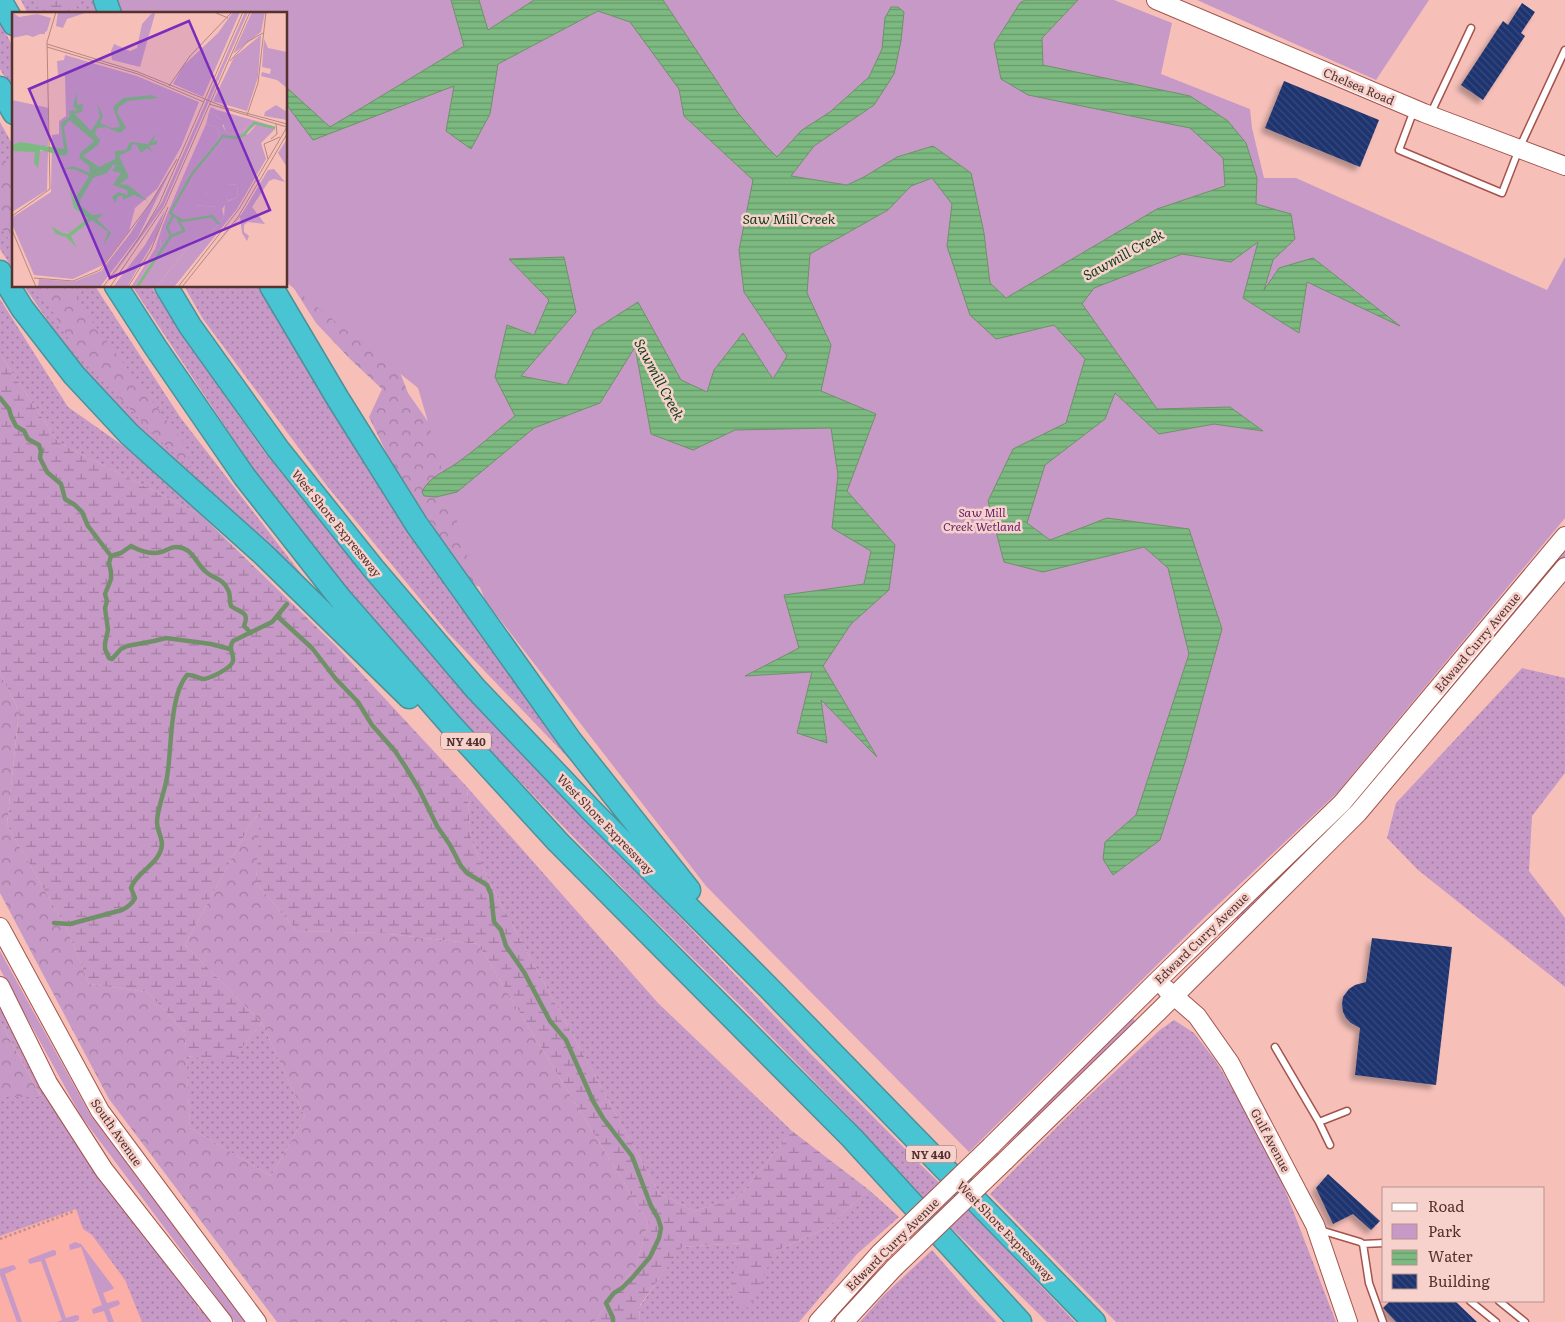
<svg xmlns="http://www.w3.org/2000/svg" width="1565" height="1322" font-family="Literata,serif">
<defs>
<pattern id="grass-dots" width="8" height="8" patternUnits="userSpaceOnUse" patternTransform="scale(1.25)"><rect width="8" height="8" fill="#c699c6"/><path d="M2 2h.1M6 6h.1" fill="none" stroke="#a47da1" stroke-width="1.8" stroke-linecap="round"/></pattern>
<pattern id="forest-crowns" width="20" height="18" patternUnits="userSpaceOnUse" patternTransform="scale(1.25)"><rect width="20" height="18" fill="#c699c6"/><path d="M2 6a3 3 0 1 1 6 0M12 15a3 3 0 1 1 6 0" fill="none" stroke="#a47da1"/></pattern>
<pattern id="wetland-marsh" width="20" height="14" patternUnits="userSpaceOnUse" patternTransform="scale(1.25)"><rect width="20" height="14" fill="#c699c6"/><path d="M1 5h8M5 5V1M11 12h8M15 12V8" fill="none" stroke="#a47da1"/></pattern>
<pattern id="water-rules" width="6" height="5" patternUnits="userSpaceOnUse" patternTransform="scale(1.25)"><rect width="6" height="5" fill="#7cba81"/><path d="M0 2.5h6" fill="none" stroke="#68986a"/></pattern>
<pattern id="building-back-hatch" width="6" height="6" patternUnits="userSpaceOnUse" patternTransform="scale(1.25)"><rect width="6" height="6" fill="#1f346f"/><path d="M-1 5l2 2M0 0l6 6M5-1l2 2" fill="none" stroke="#39497b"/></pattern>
<filter id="shadow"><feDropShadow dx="-4.5" dy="4.5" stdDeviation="2.5" flood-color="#0004"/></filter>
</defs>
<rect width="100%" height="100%" fill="#f6c0b9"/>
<path fill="#fcafa6" d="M 0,1021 L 26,1067 L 201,1322 L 0,1322 Z"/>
<path fill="url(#grass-dots)" d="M 21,0 L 94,0 L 99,14 L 28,14 Z
M 0,22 L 14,49 L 14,93 L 0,69 Z
M 0,122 L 14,147 L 14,271 L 0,249 Z
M 24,286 L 95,286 L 180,417 L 312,588 L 154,449 L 83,372 Z
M 132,286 L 151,286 L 179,330 L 265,453 L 378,593 L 451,678 L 809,1052 L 924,1168 L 979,1221 L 1075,1322 L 1047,1322 L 911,1188 L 850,1118 L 744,1009 L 631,897 L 505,766 L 397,648 L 342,584 L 252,467 Z
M 184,286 L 259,286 L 358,440 L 584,766 L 578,768 L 448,633 L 327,486 L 203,319 Z
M 0,299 L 68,407 L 132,452 L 201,515 L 58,442 L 0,354 Z
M 1565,544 L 1565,557 L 1365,796 L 1239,921 L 1234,918 Z
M 1522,668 L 1565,678 L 1565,773 L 1532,816 L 1529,871 L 1565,918 L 1565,987 L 1418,870 L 1387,838 L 1396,803 Z
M 467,787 L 658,1003 L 792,1131 L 739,1197 L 695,1211 L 659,1193 L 490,884 L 471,839 Z
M 0,1006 L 34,1068 L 32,1070 L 33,1072 L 199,1305 L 197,1307 L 199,1309 L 201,1307 L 210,1322 L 142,1322 L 125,1280 L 92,1235 L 83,1229 L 76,1209 L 0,1236 L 0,1097 L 41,1096 L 0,1021 Z
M 1174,1020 L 1194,1033 L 1215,1060 L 1265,1142 L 1287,1195 L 1336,1322 L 1116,1322 L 990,1194 L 1080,1104 L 1160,1030 Z
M 262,1023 L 305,1117 L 271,1176 L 190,1128 L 186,1056 L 233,1061 L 248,1039 Z
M 869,1190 L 899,1217 L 857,1254 L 799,1322 L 639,1322 L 640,1306 L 681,1247 L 743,1243 L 728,1296 L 774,1252 L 825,1229 Z
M 932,1250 L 975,1299 L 997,1322 L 860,1322 L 882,1297 Z"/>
<path fill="url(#forest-crowns)" d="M 0,154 L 14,172 L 14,248 L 0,225 Z
M 286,238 L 396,362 L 408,393 L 457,463 L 424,496 L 436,497 L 457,492 L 497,593 L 469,583 L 389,458 L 369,417 L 382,389 L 350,359 L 316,323 L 286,276 Z
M 37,286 L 71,286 L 84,311 L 184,443 L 191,468 L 155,436 L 75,349 Z
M 0,673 L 19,711 L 7,825 L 67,929 L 89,984 L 147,992 L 185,1032 L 190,1128 L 271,1176 L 305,1117 L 262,1023 L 185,945 L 251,823 L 261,811 L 256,883 L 297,931 L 380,933 L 478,944 L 648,1222 L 637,1264 L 594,1322 L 277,1322 L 109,1099 L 0,893 Z
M 0,1021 L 41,1097 L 0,1097 Z"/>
<path fill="url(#wetland-marsh)" d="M 34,0 L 73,0 L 80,14 L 41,14 Z
M 0,354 L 58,442 L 201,515 L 337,647 L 467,787 L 471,839 L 490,884 L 659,1193 L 695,1211 L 739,1197 L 792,1131 L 869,1190 L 825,1229 L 774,1252 L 750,1309 L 728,1296 L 742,1243 L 682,1247 L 640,1305 L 639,1322 L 594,1322 L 637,1264 L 648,1222 L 478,944 L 380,933 L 297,931 L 256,883 L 260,812 L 251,823 L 185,945 L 262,1023 L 248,1039 L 233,1062 L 186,1056 L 185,1032 L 147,992 L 89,984 L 67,929 L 7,825 L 19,711 L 0,673 Z"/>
<path fill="#c699c6" d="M 115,0 L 1114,0 L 1172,23 L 1161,74 L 1250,109 L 1252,128 L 1264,178 L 1296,178 L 1547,290 L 1565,257 L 1565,518 L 1337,793 L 1207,915 L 969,1152 L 706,886 L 485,600 L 467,555 L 418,388 L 286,282 L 286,14 L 123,14 Z
M 1197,0 L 1429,0 L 1376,80 Z
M 0,951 L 91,1116 L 246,1322 L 235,1322 L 81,1116 L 0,969 Z
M 1131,1017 L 1135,1021 L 1008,1144 L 1005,1144 Z
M 75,1242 L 81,1244 L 114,1288 L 113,1289 L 103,1293 L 107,1303 L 118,1300 L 120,1303 L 119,1305 L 109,1309 L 114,1322 L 108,1322 L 104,1311 L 93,1314 L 92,1309 L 102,1305 L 81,1247 L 70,1250 L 69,1245 Z
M 53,1250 L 56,1251 L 56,1255 L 45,1259 L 66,1318 L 76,1315 L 79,1316 L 79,1320 L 74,1322 L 57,1322 L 62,1320 L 41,1261 L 30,1264 L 28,1261 L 29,1259 Z
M 13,1265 L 15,1266 L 16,1269 L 5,1274 L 22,1322 L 17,1322 L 0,1275 L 0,1269 Z"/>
<path fill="url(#water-rules)" stroke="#709168" d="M 451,0 L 479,0 L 488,30 L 534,0 L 663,0 L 738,113 L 765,145 L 777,157 L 802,130 L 830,112 L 869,77 L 882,49 L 885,18 L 891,7 L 898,7 L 904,12 L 901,41 L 894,74 L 874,105 L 814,146 L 791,176 L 847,185 L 864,177 L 897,157 L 933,146 L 971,173 L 984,233 L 990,283 L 1006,298 L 1157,209 L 1225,186 L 1223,158 L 1190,128 L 1028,95 L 1001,79 L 994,44 L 1020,3 L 1025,0 L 1078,0 L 1042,38 L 1043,65 L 1190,96 L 1228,121 L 1246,143 L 1257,178 L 1256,204 L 1291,214 L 1295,239 L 1273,260 L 1264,290 L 1279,268 L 1313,258 L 1400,326 L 1307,282 L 1299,333 L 1243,298 L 1258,242 L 1231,262 L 1182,254 L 1094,288 L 1082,304 L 1157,409 L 1230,407 L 1263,431 L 1214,424 L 1159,434 L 1115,393 L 1105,419 L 1045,465 L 1027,523 L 1050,540 L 1107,518 L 1189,529 L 1222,629 L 1186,759 L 1160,840 L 1113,875 L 1103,859 L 1105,842 L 1136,815 L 1189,654 L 1168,568 L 1144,547 L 1043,572 L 1004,562 L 988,501 L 1013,449 L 1066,423 L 1085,359 L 1054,325 L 996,339 L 970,315 L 947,246 L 952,204 L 932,178 L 911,186 L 888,210 L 810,254 L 807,293 L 831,345 L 821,391 L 876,414 L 847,491 L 895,545 L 889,590 L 851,624 L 823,666 L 877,757 L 821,700 L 827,743 L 797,733 L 812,672 L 745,676 L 799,648 L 784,595 L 864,584 L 871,551 L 832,528 L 838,475 L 831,428 L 735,430 L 693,450 L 651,434 L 635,347 L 600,403 L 534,428 L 457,492 L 436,497 L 424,496 L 422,492 C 429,477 444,472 457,463 C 477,449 496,431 515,416 L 495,377 L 507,325 L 534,335 L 549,300 L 509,259 L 564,257 L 576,312 L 521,376 L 567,385 L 594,330 L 638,302 L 681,380 L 707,392 L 714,370 L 743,333 L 773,379 L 787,356 L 744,292 L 739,250 L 753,180 L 684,116 L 679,89 L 630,22 L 598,11 L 498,64 L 490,114 L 471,149 L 446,131 L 454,86 L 313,140 L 286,104 L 286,87 L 330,127 L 464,46 Z"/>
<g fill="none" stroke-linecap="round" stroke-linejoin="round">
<path stroke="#709168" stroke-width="4.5" d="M 0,398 L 9,409 L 11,416 L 16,426 L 24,431 L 28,439 L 39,445 L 41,451 L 40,458 L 47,472 L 61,484 L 65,499 L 75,505 L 82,512 L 88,526 L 111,556 L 109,563 L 111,572 L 111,579 L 105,594 L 107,601 L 105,608 L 108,630 L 105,643 L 105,649 L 109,658 L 112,659 L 121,649 L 127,646 L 154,641 L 166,638 L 211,644 L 230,649
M 111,556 L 121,553 L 131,546 C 140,551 150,555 161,552 C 166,551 170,547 176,547 C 192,547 195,562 205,571 C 213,579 223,578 228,590 C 231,595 229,601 231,606 C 240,613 250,611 244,626 L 251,633
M 277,616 L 312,648 L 335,678 L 358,702 L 372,725 L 395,751 L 405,766 L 419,789 L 437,826 L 450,845 L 461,866 L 467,873 L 487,885 L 491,894 L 494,922 L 501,930 L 506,946 L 524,972 L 550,1021 L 566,1040 L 593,1101 L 603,1118 L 632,1156 L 651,1206 L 658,1218 L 661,1228 L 659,1238 L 650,1257 L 633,1277 L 622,1288 L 614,1293 L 606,1303 L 613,1318 L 613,1322
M 54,923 L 70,924 L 122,910 C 128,907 132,904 135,898 L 131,888 C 136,872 160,864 162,845 C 162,837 157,830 157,822 C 157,809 165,791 167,777 C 172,750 169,696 187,675 C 193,674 197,678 203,679 C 209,679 232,668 233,661 C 234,653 228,649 233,641 L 272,622 L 287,604"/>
</g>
<path fill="url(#building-back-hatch)" filter="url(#shadow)" d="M 1522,3 L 1535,12 L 1521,33 L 1525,36 L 1483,100 L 1461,85 L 1503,21 L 1508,25 Z
M 1284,81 L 1379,120 L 1360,167 L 1265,128 Z
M 1372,938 L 1452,947 L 1436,1085 L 1355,1075 L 1360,1028 L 1351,1023 L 1346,1018 L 1343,1012 L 1342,1004 L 1343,997 L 1349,989 L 1355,985 L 1366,982 Z
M 1328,1174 L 1380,1221 L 1371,1230 L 1353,1214 L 1333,1224 L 1316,1188 Z
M 1390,1301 L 1455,1301 L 1477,1322 L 1396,1322 L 1383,1308 Z"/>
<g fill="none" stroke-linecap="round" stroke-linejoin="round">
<defs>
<path id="lane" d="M 1414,110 L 1399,150 L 1502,193 L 1519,149 L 1565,50
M 1430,115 L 1471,28
M 1275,1047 L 1319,1122 L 1347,1111
M 1319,1122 L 1330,1145
M 1320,1230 L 1360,1242 L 1363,1244 L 1384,1243
M 1363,1244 L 1369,1283 L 1383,1322
M 1470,1301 L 1496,1322
M 1499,1301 L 1525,1322"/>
<path id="secondary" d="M 1156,0 L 1424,113 L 1565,166
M 0,927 L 100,1111 L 257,1322
M 0,986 L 48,1083 L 104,1170 L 223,1322
M 1166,989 L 1197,1016 L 1230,1063 L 1315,1225 L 1348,1322
M 991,1146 L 1157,981 L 1342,803 L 1565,536
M 1005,1161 L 1159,1011 L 1358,813 L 1565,567
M 818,1322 L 880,1253
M 844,1322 L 894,1268"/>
<path id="highway" d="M 0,0 L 14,24
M 105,0 L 110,14
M 0,88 L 14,113
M 0,272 L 22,308 L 74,375 L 129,434 L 264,555 L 409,697
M 116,286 L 156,348 L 244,476 L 339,597 L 450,724 L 558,842 L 852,1138 L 1020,1322
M 166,286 L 190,326 L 278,449 L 373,568 L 475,688 L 593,812 L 767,986 L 1094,1322
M 271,286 L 338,399 L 417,525 L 570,740 L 689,890"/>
</defs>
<use href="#lane" stroke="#a3544d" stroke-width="9"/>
<use href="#secondary" stroke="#a3544d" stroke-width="20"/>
<use href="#highway" stroke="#4d9199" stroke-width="25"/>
<path stroke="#c1918b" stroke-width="2.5" stroke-dasharray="2.5 2.5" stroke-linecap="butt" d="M 0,1239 L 75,1211"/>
<use href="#lane" stroke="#fff" stroke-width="6"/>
<use href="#secondary" stroke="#fff" stroke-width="18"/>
<use href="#highway" stroke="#48c4d3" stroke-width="22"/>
<defs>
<path id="secondary-bridge" d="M 880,1253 L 991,1146
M 894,1268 L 1005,1161"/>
</defs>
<use href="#secondary-bridge" stroke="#a3544d" stroke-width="20" stroke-linecap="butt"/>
<use href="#secondary-bridge" stroke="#fff" stroke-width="18"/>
</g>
<g text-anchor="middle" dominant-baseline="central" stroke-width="5" stroke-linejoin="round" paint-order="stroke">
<g fill="#f7d2cd" stroke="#86625e" stroke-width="1">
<rect x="441" y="732.5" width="50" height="17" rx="4"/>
<rect x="906" y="1145.5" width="50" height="17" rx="4"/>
</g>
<g font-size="11" font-weight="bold" fill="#55322e">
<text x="466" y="741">NY 440</text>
<text x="931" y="1154">NY 440</text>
</g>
<g font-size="12" fill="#55322e" stroke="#f7d2cd">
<text transform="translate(1359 86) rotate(23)">Chelsea Road</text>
<text transform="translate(337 523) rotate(51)">West Shore Expressway</text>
<text transform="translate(1477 642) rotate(-50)">Edward Curry Avenue</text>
<text transform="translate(606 824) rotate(46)">West Shore Expressway</text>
<text transform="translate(1201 938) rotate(-44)">Edward Curry Avenue</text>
<text transform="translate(117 1132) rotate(55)">South Avenue</text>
<text transform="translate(1271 1140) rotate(62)">Gulf Avenue</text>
<text transform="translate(1006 1231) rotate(46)">West Shore Expressway</text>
<text transform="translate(892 1244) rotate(-45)">Edward Curry Avenue</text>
</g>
<g font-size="12" font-style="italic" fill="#69256c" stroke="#f7d2cd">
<text x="982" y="512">Saw Mill<tspan x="982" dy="14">Creek Wetland</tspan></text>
</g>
<g font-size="14" font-style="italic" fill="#103d17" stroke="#f7d2cd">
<text x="789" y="218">Saw Mill Creek</text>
<text transform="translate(1123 254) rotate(-29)">Sawmill Creek</text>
<text transform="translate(660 379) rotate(62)">Sawmill Creek</text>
</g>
</g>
<g transform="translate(12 12)">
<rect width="275" height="275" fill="#f6c0b9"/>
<path d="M 0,0 L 7,5 L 25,2 L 39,6 L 35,19 L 21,25 L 15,23 L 0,26 ZM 46,0 L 76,0 L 55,7 L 51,16 L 44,14 ZM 141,0 L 143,2 L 128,55 L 100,48 L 99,39 L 102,32 L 118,39 L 125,36 L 130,12 ZM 221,0 L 228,0 L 191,85 L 161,72 L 171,54 L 206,21 ZM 233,0 L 236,0 L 151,195 L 93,275 L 150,190 ZM 240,0 L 253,0 L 249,20 L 221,42 ZM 249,23 L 246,65 L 235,99 L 201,89 L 222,45 ZM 199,95 L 205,98 L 241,108 L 232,118 L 223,122 L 214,120 L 210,108 L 197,100 ZM 194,112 L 205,115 L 208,125 L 180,161 L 169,169 ZM 160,156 L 126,225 L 88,275 L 26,275 L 27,267 L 61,270 L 89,259 L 118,222 ZM 262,157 L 273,170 L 262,167 L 257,169 L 240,195 L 253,212 L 236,210 L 232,213 L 232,220 L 237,224 L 235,229 L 230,221 L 228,205 L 195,245 L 231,200 L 256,158 ZM 217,172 L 226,173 L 225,185 L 216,189 L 214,184 L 208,182 ZM 153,198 L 144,225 L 115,275 L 101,275 L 133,233 ZM 150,215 L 148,236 L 122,275 L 119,275 L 143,237 Z" fill="#c699c6"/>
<path d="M 252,27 L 256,36 L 275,40 L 275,76 L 265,68 L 249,64 L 250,60 L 258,62 L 259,57 L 250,55 ZM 264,93 L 275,100 L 275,108 L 252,104 L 253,100 ZM 245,112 L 263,117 L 249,131 L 254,147 L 225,197 L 162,275 L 144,275 L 183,227 L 197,223 L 212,205 L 213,191 L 225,185 L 226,173 L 217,172 L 203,195 L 183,193 L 195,182 L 187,160 L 212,125 L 236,122 ZM 145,219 L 136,239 L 113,275 L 108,275 ZM 31,268 L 69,270 L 71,275 L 27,275 Z" fill="#c699c6"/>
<path d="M 197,100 L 210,108 L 218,108 L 217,111 L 210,113 L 214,120 L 223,122 L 232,118 L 241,108 L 264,115 L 245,112 L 227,126 L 212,125 L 188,160 L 195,182 L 191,190 L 183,193 L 203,195 L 208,182 L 214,183 L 216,189 L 210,197 L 212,205 L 197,223 L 183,227 L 144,275 L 122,275 L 148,236 L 150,215 L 169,169 L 180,161 L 208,125 L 205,115 L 194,112 ZM 119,231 L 86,275 L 70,274 L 69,270 L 94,257 Z" fill="#c699c6"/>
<path d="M 0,7 L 24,12 L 23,17 L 33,19 L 33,22 L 1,21 L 0,25 ZM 53,43 L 125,64 L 187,90 L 169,135 L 145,177 L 123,196 L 117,219 L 91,253 L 61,267 L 22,263 L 0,212 L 1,205 L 39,180 L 40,123 L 47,122 L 47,109 L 54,104 L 53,64 L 46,63 L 45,49 L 52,48 ZM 0,88 L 37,96 L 36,134 L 0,134 ZM 275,127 L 275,155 L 266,141 ZM 0,138 L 36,139 L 35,178 L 0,200 Z" fill="#c699c6"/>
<path d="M 65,80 L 65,93 L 71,92 L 70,100 L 63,102 L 79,119 L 88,105 L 85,91 L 91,104 L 88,111 L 100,116 L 108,115 L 101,95 L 111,86 L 140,83 L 146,86 L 116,89 L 107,95 L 105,100 L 114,116 L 108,121 L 94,115 L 85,116 L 83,122 L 88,128 L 86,133 L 71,144 L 87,155 L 103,147 L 103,139 L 114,138 L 118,130 L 136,132 L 144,121 L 141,130 L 145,128 L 145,132 L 137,134 L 141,141 L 135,136 L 129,141 L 124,132 L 120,133 L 119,138 L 107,144 L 117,165 L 108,172 L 116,173 L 136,189 L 122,183 L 111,188 L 111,184 L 106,184 L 103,191 L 100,185 L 106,180 L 116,183 L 115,178 L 101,173 L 109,161 L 100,159 L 104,153 L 101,153 L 95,161 L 81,166 L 68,189 L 68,193 L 80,203 L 92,202 L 85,207 L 99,221 L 91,234 L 96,220 L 80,208 L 59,224 L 65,236 L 54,225 L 44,222 L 39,214 L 50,221 L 56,222 L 76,206 L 62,196 L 57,174 L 62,188 L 77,164 L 62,157 L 52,157 L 61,154 L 78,161 L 77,154 L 67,146 L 69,140 L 82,129 L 57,108 L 52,116 L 56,141 L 52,144 L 28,138 L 26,156 L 22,151 L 23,140 L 0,139 L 0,133 L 8,130 L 52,137 L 49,111 L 58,104 L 57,99 L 66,98 L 61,94 Z" fill="#7cba81"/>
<path fill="none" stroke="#7cba81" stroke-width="2.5" d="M 158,201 L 180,162 L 211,124 L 224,126 L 232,123 L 242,111 L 263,116M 158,201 L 171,209 L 200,204 L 207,212M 159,224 L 155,215 L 161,204M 125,275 L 159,224 L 172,219 L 165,205"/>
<path fill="none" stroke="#b68781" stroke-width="1" d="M 202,0 L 216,6M 35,32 L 126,60 L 215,96 L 275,112M 35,35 L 126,62 L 192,90M 218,49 L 235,30 L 251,21M 157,74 L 178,44 L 220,0M 197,92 L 275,115M 235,103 L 246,71 L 254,0M 259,127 L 265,122 L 264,112M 256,147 L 252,132 L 268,125M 0,204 L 38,177 L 35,30 L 44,0M 0,218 L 24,275M 22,266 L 61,269 L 88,258 L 140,189 L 165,147M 91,275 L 127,226 L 147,192 L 231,0M 98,275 L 153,194 L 238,0M 116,275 L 139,238 L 156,195M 166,275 L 227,197 L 275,115M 170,275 L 226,205 L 275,122"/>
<path fill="#7b2cbf" fill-opacity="0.15" stroke="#7b2cbf" stroke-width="2.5" d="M 177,9 L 258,198 L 98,266 L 17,77 Z"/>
<rect width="275" height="275" fill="none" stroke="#55322e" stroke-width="2.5"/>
</g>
<rect x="1382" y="1187" width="162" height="115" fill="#f7d2cd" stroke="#b6928d"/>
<rect x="1392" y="1203" width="25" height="8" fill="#ffffff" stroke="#b6928d"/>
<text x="1428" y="1212" font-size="15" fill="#55322e">Road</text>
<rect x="1392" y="1224" width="25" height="15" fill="#c699c6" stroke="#b6928d"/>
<text x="1428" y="1237" font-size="15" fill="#55322e">Park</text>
<rect x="1392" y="1250" width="25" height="15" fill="url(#water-rules)" stroke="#b6928d"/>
<text x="1428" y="1262" font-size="15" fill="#55322e">Water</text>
<rect x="1392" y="1274" width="25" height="15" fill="url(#building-back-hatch)" stroke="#b6928d"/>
<text x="1428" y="1287" font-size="15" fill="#55322e">Building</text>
</svg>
